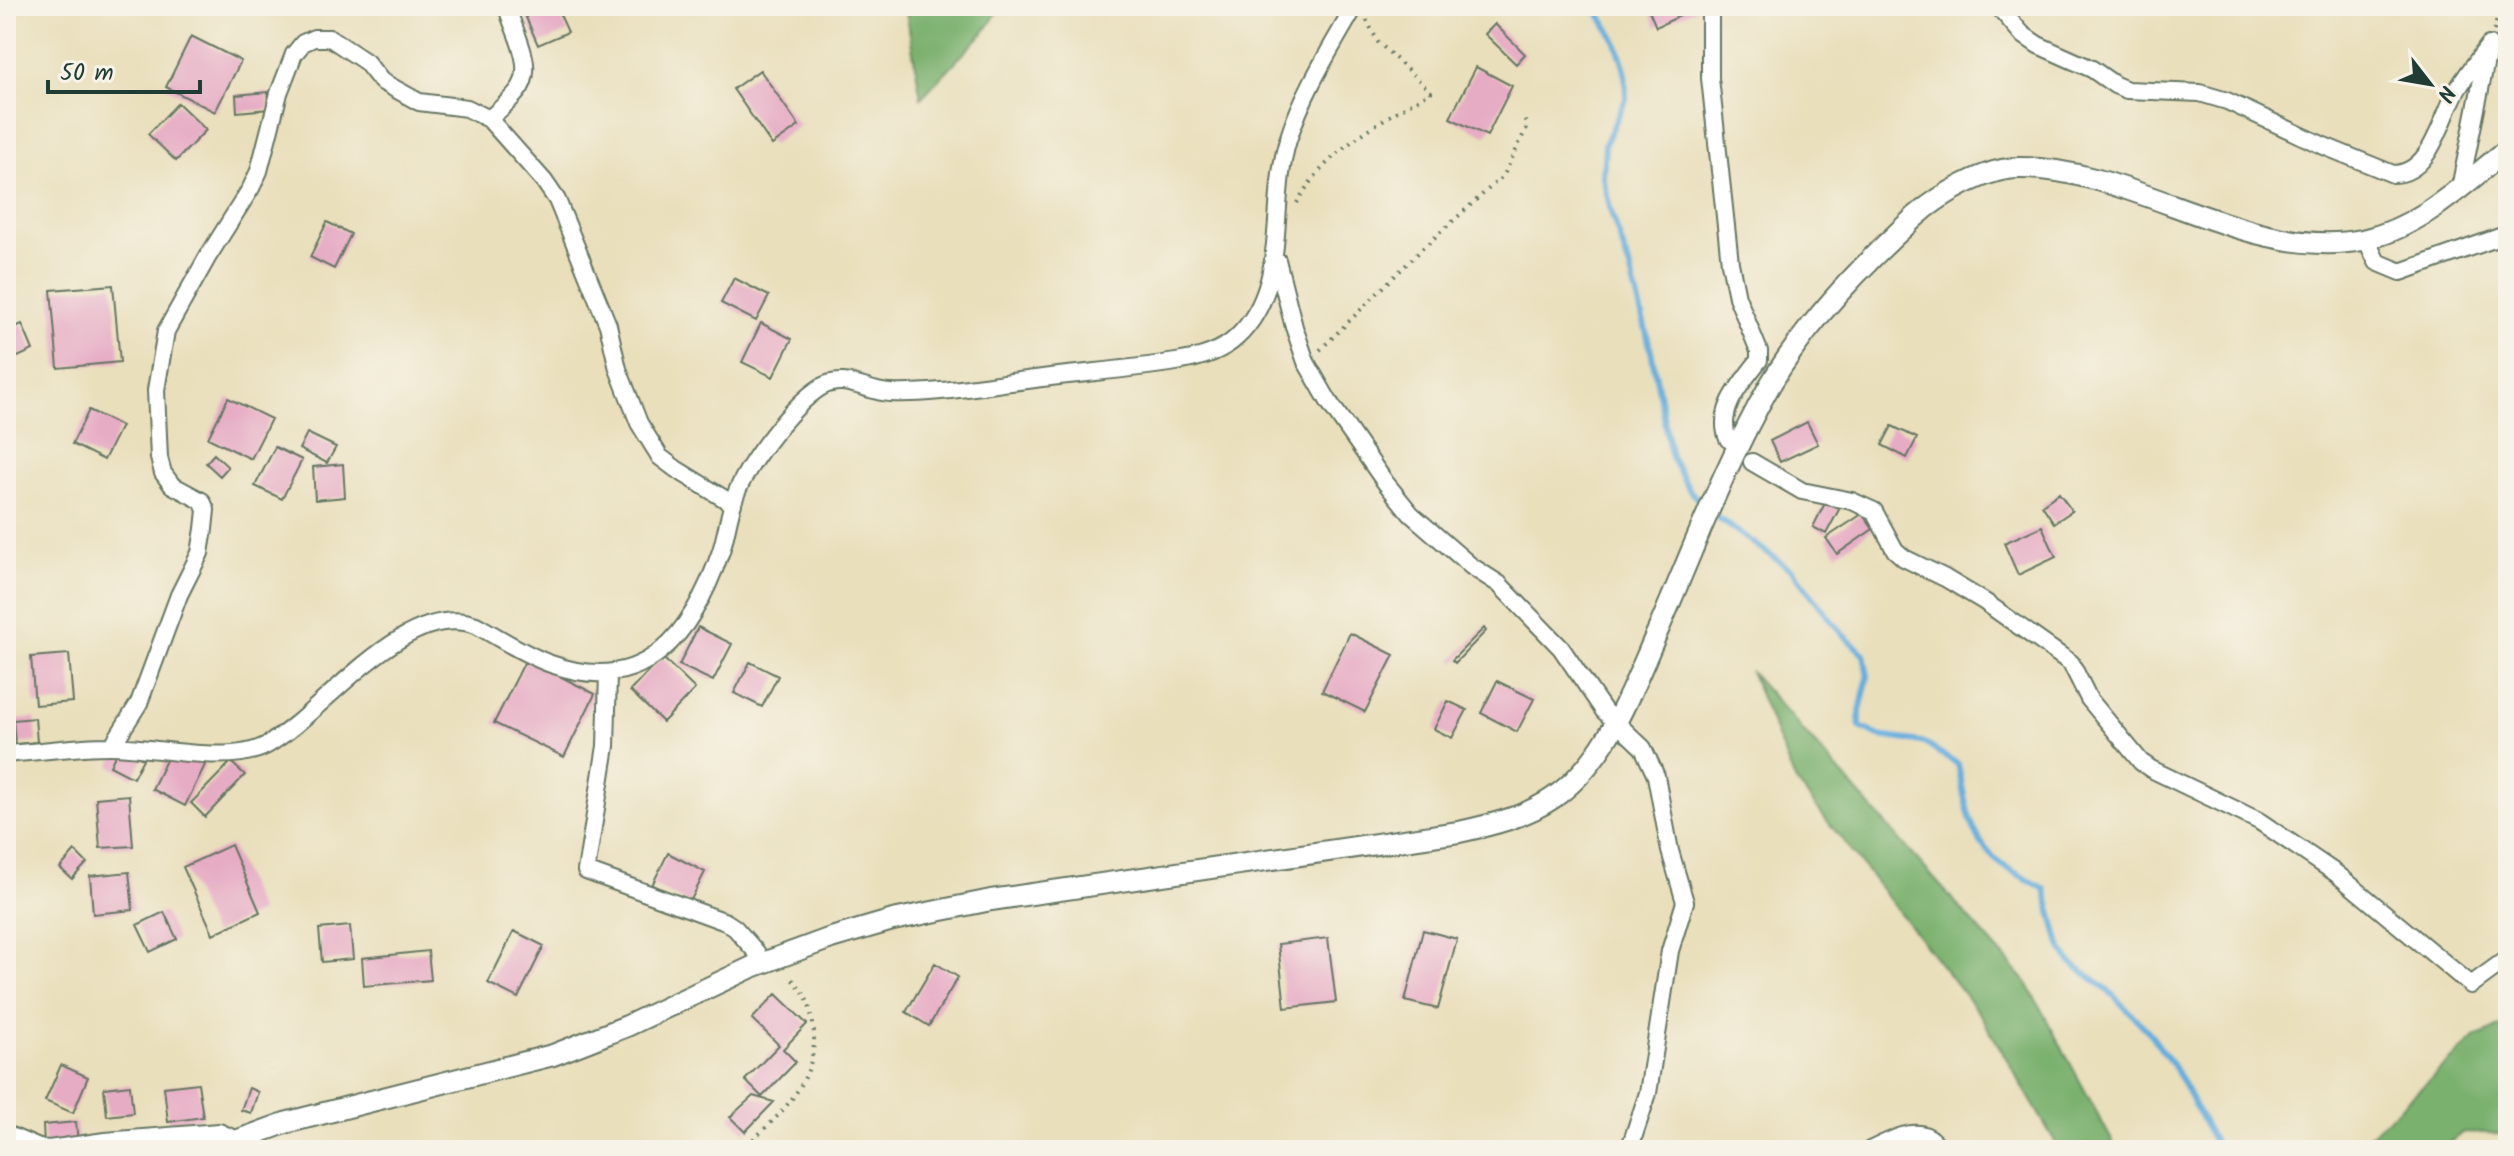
<svg xmlns="http://www.w3.org/2000/svg" width="2514" height="1156" font-family="Kalam,sans-serif">
<rect width="100%" height="100%" fill="#f7f3e8"/>
<filter id="ink" filterUnits="userSpaceOnUse"><feTurbulence type="fractalNoise" baseFrequency=".0125" numOctaves="2"/><feDisplacementMap in="SourceGraphic" scale="16" xChannelSelector="R" yChannelSelector="G"/><feConvolveMatrix kernelMatrix="1 2 1 2 8 2 1 2 1" color-interpolation-filters="sRGB"/></filter>
<filter id="wash" filterUnits="userSpaceOnUse"><feTurbulence type="fractalNoise" baseFrequency=".006" numOctaves="4" result="noise"/><feDisplacementMap in="SourceGraphic" scale="32" xChannelSelector="R" yChannelSelector="G"/><feGaussianBlur stdDeviation="1.8" result="paint"/><feColorMatrix in="noise" values="0 0 0 0 0 0 0 0 0 0 0 0 0 0 0 0 0 1.4 0 .05"/><feComposite in="paint" operator="in"/></filter>
<g filter="url(#wash)">
<rect width="100%" height="100%" fill="#e9dfbb"/>
<path fill="#7ab16e" stroke="#4c7751" stroke-width="2" d="M 905,6 L 1001,6 L 986,30 L 921,98 Z
M 1750,671 L 2027,983 L 2117,1150 L 2060,1150 L 1982,1017 L 1795,780 Z
M 2508,1024 L 2508,1134 L 2463,1132 L 2440,1150 L 2354,1150 L 2477,1036 Z"/>
<g fill="none" stroke-linecap="round" stroke-linejoin="round">
<path stroke="#66aedd" stroke-width="6" d="M 1595,6 L 1616,42 L 1625,70 L 1626,99 L 1605,144 L 1603,177 L 1611,212 L 1630,269 L 1651,350 L 1671,457 L 1690,491 L 1711,513 L 1793,571 L 1841,633 L 1864,654 L 1868,676 L 1860,711 L 1860,727 L 1879,736 L 1922,742 L 1958,764 C 1964,795 1968,832 1992,856 C 2005,870 2029,879 2045,889 L 2060,945 L 2070,962 L 2107,989 L 2148,1031 L 2176,1070 L 2218,1150"/>
</g>
<g id="blocks">
<path fill="#e6acc4" d="M 521,6 L 556,6 L 568,32 L 538,45 Z
M 1647,6 L 1702,6 L 1656,27 Z
M 1495,24 L 1525,54 L 1516,64 L 1485,34 Z
M 191,36 L 241,61 L 215,112 L 166,87 Z
M 1476,67 L 1512,86 L 1487,136 L 1450,118 Z
M 760,70 L 799,126 L 772,145 L 733,89 Z
M 268,92 L 269,109 L 237,112 L 236,95 Z
M 178,103 L 206,130 L 176,161 L 148,134 Z
M 327,222 L 351,234 L 334,269 L 310,257 Z
M 734,278 L 769,296 L 756,321 L 721,303 Z
M 113,285 L 120,362 L 58,368 L 51,290 Z
M 761,323 L 792,339 L 773,377 L 742,362 Z
M 22,324 L 33,350 L 7,362 L 6,331 Z
M 228,398 L 271,419 L 251,459 L 208,438 Z
M 89,410 L 121,426 L 104,460 L 72,444 Z
M 1807,422 L 1818,444 L 1780,462 L 1770,441 Z
M 1892,426 L 1917,438 L 1907,458 L 1882,445 Z
M 307,433 L 336,447 L 327,463 L 299,449 Z
M 275,447 L 302,460 L 282,499 L 255,486 Z
M 214,454 L 228,467 L 220,476 L 206,463 Z
M 343,464 L 345,497 L 315,500 L 313,467 Z
M 2059,493 L 2072,511 L 2054,523 L 2042,505 Z
M 1828,497 L 1842,504 L 1826,534 L 1813,527 Z
M 1862,514 L 1873,529 L 1837,554 L 1826,538 Z
M 2042,526 L 2056,557 L 2018,575 L 2004,543 Z
M 698,627 L 732,644 L 713,681 L 679,665 Z
M 1484,628 L 1486,631 L 1455,663 L 1452,660 Z
M 1350,633 L 1394,655 L 1365,712 L 1322,691 Z
M 69,654 L 73,702 L 35,705 L 31,657 Z
M 662,657 L 695,689 L 663,722 L 630,691 Z
M 526,659 L 595,694 L 564,757 L 494,723 Z
M 750,662 L 778,676 L 762,707 L 734,693 Z
M 1497,681 L 1534,699 L 1517,732 L 1481,713 Z
M 1448,701 L 1467,710 L 1452,738 L 1434,729 Z
M 35,718 L 37,742 L 15,744 L 13,720 Z
M 119,747 L 143,759 L 133,778 L 110,766 Z
M 172,748 L 205,765 L 185,806 L 152,789 Z
M 231,762 L 245,775 L 205,817 L 191,803 Z
M 129,795 L 133,846 L 100,848 L 96,798 Z
M 231,845 L 260,912 L 213,934 L 183,867 Z
M 75,851 L 87,863 L 72,879 L 60,868 Z
M 668,853 L 705,872 L 689,904 L 652,885 Z
M 129,872 L 133,910 L 93,914 L 90,876 Z
M 164,912 L 177,939 L 150,952 L 137,925 Z
M 350,926 L 353,959 L 322,962 L 319,929 Z
M 1423,930 L 1457,939 L 1438,1009 L 1405,1001 Z
M 514,931 L 544,946 L 518,998 L 488,983 Z
M 1328,938 L 1336,1002 L 1285,1008 L 1278,944 Z
M 428,951 L 431,980 L 364,986 L 362,958 Z
M 935,963 L 958,977 L 929,1026 L 906,1012 Z
M 776,994 L 807,1024 L 783,1049 L 796,1062 L 762,1097 L 745,1080 L 779,1045 L 752,1019 Z
M 61,1065 L 88,1077 L 73,1113 L 45,1101 Z
M 198,1083 L 203,1117 L 168,1122 L 164,1087 Z
M 130,1085 L 133,1113 L 107,1116 L 104,1088 Z
M 249,1088 L 258,1092 L 251,1113 L 241,1110 Z
M 753,1096 L 774,1102 L 745,1132 L 730,1117 Z
M 76,1122 L 78,1143 L 44,1146 L 43,1125 Z"/>
</g>
</g>
<g filter="url(#ink)">
<use href="#blocks" fill-opacity="0" stroke="#667663" stroke-width="2"/>
<g fill="none" stroke-linecap="round" stroke-linejoin="round">
<defs>
<path id="minor" d="M 1710,6 L 1710,78 L 1730,263 L 1737,297 L 1759,351 L 1759,360 C 1742,383 1716,410 1728,439
M 1998,6 L 2022,34 L 2038,45 L 2092,69 L 2115,85 L 2127,90 L 2200,93 L 2227,101 L 2324,146 L 2393,174 C 2431,174 2441,119 2456,92 C 2465,76 2478,60 2489,45
M 489,119 C 498,111 509,102 517,92 C 538,67 513,33 507,6
M 2460,188 L 2488,50
M 2366,239 L 2377,262 L 2401,272 L 2508,234
M 1277,260 L 1294,327 L 1306,362 L 1329,402 L 1385,482 L 1411,514 L 1471,566 L 1499,584 L 1561,648 L 1604,711 L 1643,748 L 1656,776 L 1670,851 L 1685,902 L 1670,951 L 1648,1093 L 1629,1150
M 1752,462 L 1802,491 L 1852,501 L 1874,511 L 1895,550 L 1904,558 L 1945,578 L 1985,602 L 2071,663 L 2089,699 L 2141,762 L 2151,769 L 2259,821 L 2337,874 L 2471,985 L 2508,958
M 608,673 L 606,746 L 586,871 L 726,922 L 735,928 L 757,953
M 112,746 L 139,703 L 179,595 L 200,553 L 204,529 L 206,510 L 202,501 L 172,485 L 163,473 L 159,458 L 156,390 L 166,331 L 207,258 L 251,188 L 259,171 L 279,93 L 294,54 L 303,43 L 314,38 L 330,38 L 366,62 L 381,81 L 419,102 L 467,108 L 489,119 L 544,181 L 557,200 L 608,325 L 618,369 L 639,423 L 660,457 L 676,469 L 733,504
M 6,754 C 40,752 75,746 110,746 C 153,746 230,766 267,745 C 324,713 404,599 476,625 C 500,638 525,655 551,664 C 646,698 693,632 721,551 C 727,532 729,512 736,494 C 748,463 792,405 821,387 C 845,373 865,392 890,393 C 931,395 985,385 1027,380 C 1076,373 1127,370 1176,362 C 1196,359 1221,352 1236,338 C 1291,287 1268,205 1288,140 C 1303,92 1330,50 1355,6
M 6,1134 L 39,1148 L 49,1149 L 105,1141 L 219,1132 L 237,1140
M 1870,1150 C 1894,1139 1924,1120 1940,1150"/>
<path id="tertiary" d="M 211,1150 L 285,1123 L 553,1055 L 627,1026 L 752,967 L 831,938 L 893,920 L 991,900 L 1459,832 C 1491,825 1525,817 1553,798 C 1609,759 1632,688 1659,628 C 1694,547 1726,462 1770,385 C 1807,322 1862,265 1916,216 C 1940,195 1986,168 2019,168 C 2132,167 2250,262 2362,240 C 2420,228 2464,184 2508,149"/>
</defs>
<use href="#minor" stroke="#667663" stroke-width="20"/>
<use href="#tertiary" stroke="#667663" stroke-width="24"/>
<path stroke="#667663" stroke-width="4" stroke-dasharray="2 6" stroke-linecap="butt" d="M 2494,31 L 2500,6
M 1297,203 C 1326,150 1380,121 1431,92 L 1378,42 L 1366,19
M 1320,350 L 1423,248 L 1504,175 L 1527,127 L 1524,117
M 741,1150 C 781,1115 824,1077 812,1018 C 808,999 803,988 788,976"/>
<use href="#minor" stroke="#fff" stroke-width="16"/>
<use href="#tertiary" stroke="#fff" stroke-width="20"/>
</g>
</g>
<rect width="2514" height="1156" fill="none" stroke="#f7f3e8" stroke-width="32"/>
<g transform="translate(2430 84) rotate(121)" stroke="#f7f3e8" stroke-width="6" paint-order="stroke">
<path d="M0-6L14 30L0 20L-14 30Z" fill="#1f3d34"/>
<text y="-12" font-size="22" font-weight="bold" text-anchor="middle" fill="#1f3d34">N</text>
</g>
<path d="M48 80v12h152v-12" fill="none" stroke="#1f3d34" stroke-width="4"/>
<text x="60" y="80" font-size="24" fill="#1f3d34" stroke="#f7f3e8" stroke-width="6" paint-order="stroke">50 m</text>
</svg>
